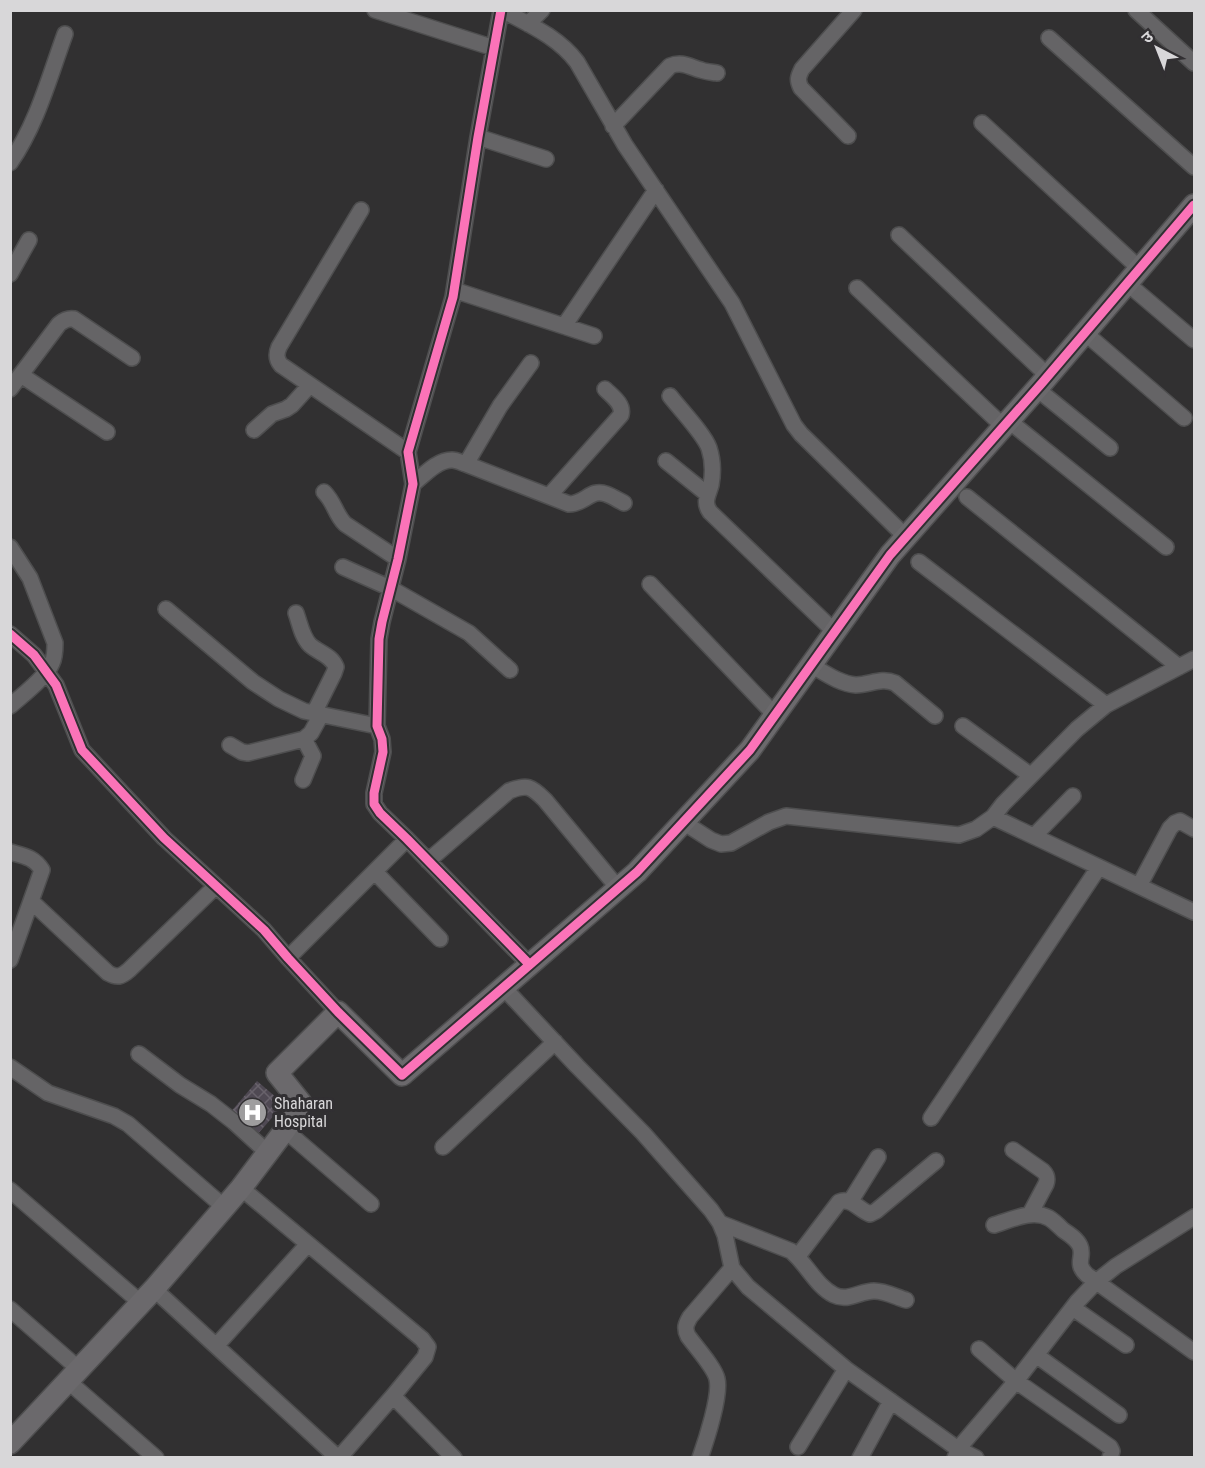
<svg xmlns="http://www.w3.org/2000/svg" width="1205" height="1468" font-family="'Roboto Condensed','Noto Sans Devanagari',sans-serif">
<defs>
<pattern id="building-cross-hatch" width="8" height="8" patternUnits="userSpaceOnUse" patternTransform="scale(1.5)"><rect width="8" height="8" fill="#4f4953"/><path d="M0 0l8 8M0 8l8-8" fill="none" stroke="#68626b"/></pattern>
</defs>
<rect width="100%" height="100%" fill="#313031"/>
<path fill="url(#building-cross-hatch)" d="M 257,1081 L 284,1104 L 256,1136 L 229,1114 Z"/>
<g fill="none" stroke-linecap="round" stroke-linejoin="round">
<defs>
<path id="street" d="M 375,10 L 494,48
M 501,10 L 478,137 L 453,297 L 408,452 L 413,484 L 398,559 L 382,622 L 379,639 L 377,726 L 382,739 L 383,752 L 374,793 L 374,804 L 380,813 L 407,839 L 529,964
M 502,10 C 530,25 558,37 577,62 L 625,145 L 732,303 L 794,425 L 801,434 L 906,537
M 1136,10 L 1194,63
M 528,24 L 542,10
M 1049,38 L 1194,167
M 982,123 L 1140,269
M 613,126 L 670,66 C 682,61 690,67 701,70 C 706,72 712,72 717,73
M 848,136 L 801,88 C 797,80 798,77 802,69 L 854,10
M 478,137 L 546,159
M 10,163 C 37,124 49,78 65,34
M 361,210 L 279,347 C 276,354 276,359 281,365 L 408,452
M 899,235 L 1048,376
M 10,274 L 29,240
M 1128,284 L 1194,340
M 857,288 L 1004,427
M 454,290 L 594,336
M 564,326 L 656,190
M 1085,333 L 1184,418
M 21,375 L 107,432
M 10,389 L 59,324 C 64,320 68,318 74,319 L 132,358
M 1037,389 L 1110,448
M 670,396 C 680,409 704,434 709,448 C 713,460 713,474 711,485 C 708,496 703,502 710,512 L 835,632
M 1009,421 L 1166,547
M 254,430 L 272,414 L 286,409 L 292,405 L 310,385
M 666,461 L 707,494
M 466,464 L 500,406 L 531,363
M 413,484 C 424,475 437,460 452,460 C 457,460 462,463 466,464 L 569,504 C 585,504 591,488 606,494 C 612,496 618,500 624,503
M 324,492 C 335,503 335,514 345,524 L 398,559
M 549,496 L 621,415 C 624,404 612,396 605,389
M 967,497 L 1179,667
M 10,547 L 30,578 L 55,643 C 55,650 55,657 52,663 C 47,676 22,696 10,706
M 919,562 L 1106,705
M 343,567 L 390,588 L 469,633 L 510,670
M 650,584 L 775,715
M 166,609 L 253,682 L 279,699 L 304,711 L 377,726
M 296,613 C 300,624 302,637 310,645 C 319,653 331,655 336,667 L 334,673 L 314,713
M 10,634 L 34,655 L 56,685 L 82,750 L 164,838 L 264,930 L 288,958 L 338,1012
M 811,665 C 825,673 840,684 856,685 C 870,685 881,677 895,683 L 935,716
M 963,726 L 1030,775
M 230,745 L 242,752 L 248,753 L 304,739 L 311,733 L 321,715
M 303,780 L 313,756 L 304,739
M 993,817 L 1194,912
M 683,822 L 711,840 L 721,844 L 731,843 L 769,822 L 786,816 L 959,835 L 976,829 L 993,817 L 1003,804 L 1077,729 L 1106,705 L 1194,659
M 1034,836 L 1073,796
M 10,852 C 24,856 34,857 42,870 L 10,960
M 428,861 L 509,791 C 527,784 531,786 545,800 L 618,888
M 375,872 L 440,939
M 1139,886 L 1170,828 L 1175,823 L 1180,821 L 1194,829
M 31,901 L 108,973 C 117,978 121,977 129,970 L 216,886
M 288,958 L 407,839
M 503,987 L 577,1066 L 643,1133 L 711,1210 L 720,1223 L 725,1235 L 732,1268 L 748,1287 L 846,1369 L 958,1449 L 955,1458
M 139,1054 L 180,1085 L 211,1104 L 234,1122 L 267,1152
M 10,1067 L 48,1093 L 114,1116 L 128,1124 L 224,1207
M 931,1118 L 1099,867
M 285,1130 L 371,1204
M 443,1147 L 555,1042
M 1013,1150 L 1043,1171 C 1047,1175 1048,1178 1046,1184 L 1030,1214
M 241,1188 L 422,1339 L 428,1347 L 425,1357 L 393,1396 L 454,1458
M 10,1190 L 141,1303
M 850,1202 L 878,1157
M 720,1223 L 791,1251 C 807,1264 816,1286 834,1295 C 848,1302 860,1291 874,1291 C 885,1291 896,1297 906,1300
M 994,1225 C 1011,1220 1032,1209 1049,1218 C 1054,1221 1059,1226 1063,1230 C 1069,1234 1077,1239 1080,1246 C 1085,1257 1074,1263 1087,1275 L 1194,1352
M 798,1256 L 839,1202 C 851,1197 859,1210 870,1214 L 876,1211 L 936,1161
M 154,1289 L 338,1458
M 1073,1308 L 1126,1345
M 10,1309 L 80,1370
M 216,1346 L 308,1244
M 979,1349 L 1016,1381 L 1110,1447 L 1112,1451 L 1110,1458
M 1036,1355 L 1119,1415
M 69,1382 L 156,1458
M 798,1447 L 846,1369
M 339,1458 L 393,1396
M 700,1458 C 706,1441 721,1395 717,1379 C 715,1368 695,1346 688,1336 C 684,1328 686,1324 690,1317 L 732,1268
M 860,1458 L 891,1401
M 976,1458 L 958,1449 L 1016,1381 L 1077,1302 L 1096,1282 L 1116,1266 L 1194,1217"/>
<path id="secondary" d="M 10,1443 L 154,1289 L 241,1188 L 285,1130 L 301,1103 L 277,1073 L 338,1012 L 402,1075 L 637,872 L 750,750 L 890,555 L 1042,383 L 1194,205"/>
</defs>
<use href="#street" stroke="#4e4e4f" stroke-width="18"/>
<use href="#secondary" stroke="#4e4e4f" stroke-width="24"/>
<use href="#street" stroke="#656466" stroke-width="15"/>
<use href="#secondary" stroke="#6b696c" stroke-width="21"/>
<defs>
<path id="cycleway" d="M 501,10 L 478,137 L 453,297 L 408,452 L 413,484 L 398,559 L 382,622 L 379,639 L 377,726 L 382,739 L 383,752 L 374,793 L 374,804 L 380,813 L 407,839 L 529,964
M 10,634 L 34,655 L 56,685 L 82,750 L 164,838 L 264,930 L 288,958 L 338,1012 L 402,1075 L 637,872 L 750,750 L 890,555 L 1042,383 L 1194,205"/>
</defs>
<use href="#cycleway" stroke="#312f32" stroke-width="13"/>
<use href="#cycleway" stroke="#fb73b8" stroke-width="9"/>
</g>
<defs>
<symbol id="hospital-disc" viewBox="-11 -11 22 22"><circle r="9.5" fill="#9e9d9e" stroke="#312f32"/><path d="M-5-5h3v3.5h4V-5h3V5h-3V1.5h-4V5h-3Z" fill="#fff"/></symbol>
</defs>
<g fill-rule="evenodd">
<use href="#hospital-disc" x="236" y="1096" width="33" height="33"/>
</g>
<g text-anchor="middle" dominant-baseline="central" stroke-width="6" stroke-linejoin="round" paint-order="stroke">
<g font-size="16" fill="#d8d7d9" stroke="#312f32" text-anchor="start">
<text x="274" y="1103">Shaharan<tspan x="274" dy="18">Hospital</tspan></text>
</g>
</g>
<rect width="1205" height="1468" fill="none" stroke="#d8d7d9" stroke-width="24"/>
<g transform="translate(1157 48) rotate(318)" stroke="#312f32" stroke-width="4.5" paint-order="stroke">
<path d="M0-4.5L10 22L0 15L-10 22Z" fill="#d8d7d9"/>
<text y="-9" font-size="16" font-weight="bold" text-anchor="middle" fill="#d8d7d9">उ</text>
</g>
</svg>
